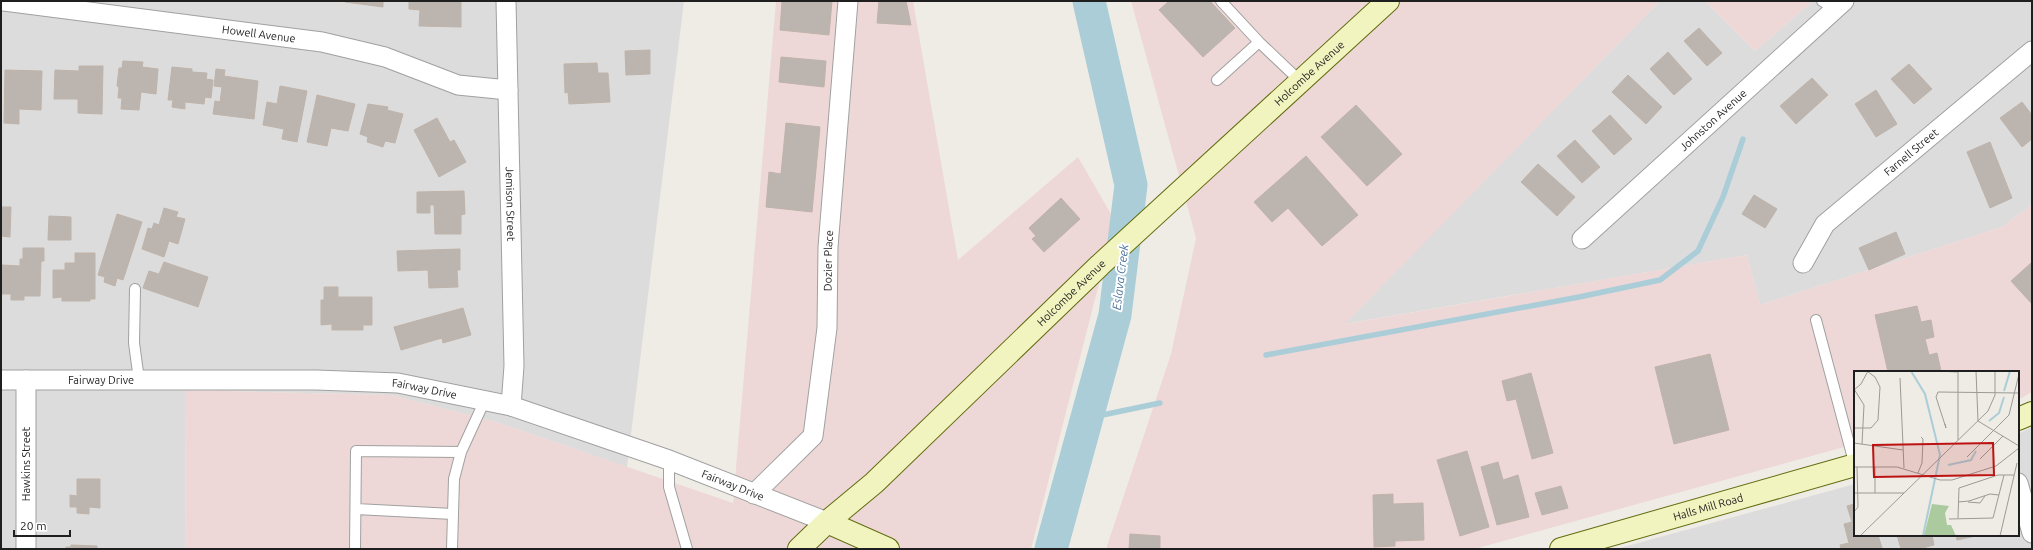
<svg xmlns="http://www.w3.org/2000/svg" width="2033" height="550" font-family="Ubuntu,sans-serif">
<rect width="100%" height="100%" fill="#efece6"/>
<path fill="#dddcdc" d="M 1,1 L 684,1 L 627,467 L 496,422 L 391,395 L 186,390 L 185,549 L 1,549 Z
M 1660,1 L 1705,1 L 1755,51 L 1813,1 L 2032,1 L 2032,205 L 2002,227 L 1760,305 L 1747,255 L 1344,324 Z
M 2032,427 L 2032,549 L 1616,549 L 1855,484 L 1855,535 L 2018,535 L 2018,434 Z"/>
<path fill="#eed8d7" d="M 776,1 L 913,1 L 958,260 L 1078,157 L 1115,221 L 1031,549 L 185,549 L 186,390 L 391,395 L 496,422 L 733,503 Z
M 1131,1 L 1660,1 L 1345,324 L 1747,255 L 1760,305 L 2002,227 L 2032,205 L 2032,392 L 2018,400 L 2018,372 L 1855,372 L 1855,444 L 1474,549 L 1106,549 L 1171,354 L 1196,238 Z
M 1705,1 L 1813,1 L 1755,51 Z"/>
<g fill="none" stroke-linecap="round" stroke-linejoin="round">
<path stroke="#aacdd8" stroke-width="5.5" d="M 1266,355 L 1579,297 L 1660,280 L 1698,251 L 1723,197 L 1743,139
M 1088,418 L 1160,403"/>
<path stroke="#aacdd8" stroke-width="33" d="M 1051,549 L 1115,315 L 1131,185 L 1089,1"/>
</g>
<path fill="#bcb5af" stroke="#bfb3a9" d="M 383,1 L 383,7 L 345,2 L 345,1 Z
M 409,1 L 461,1 L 461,27 L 419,26 L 420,10 L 409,9 Z
M 782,1 L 832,1 L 829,35 L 780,30 Z
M 879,1 L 906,1 L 911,25 L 877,23 Z
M 1169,1 L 1210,1 L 1235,28 L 1203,57 L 1159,10 Z
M 1699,28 L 1722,53 L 1707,66 L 1684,41 Z
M 650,50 L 650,74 L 626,75 L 625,51 Z
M 1668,52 L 1692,79 L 1674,95 L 1650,69 Z
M 781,57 L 826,61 L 824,87 L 779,82 Z
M 123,61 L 143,62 L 142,67 L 158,69 L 156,94 L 141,92 L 139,110 L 121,109 L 122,98 L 118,98 L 119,87 L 117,86 L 119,68 L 122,68 Z
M 597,63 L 598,73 L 608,73 L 610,102 L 569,104 L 568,92 L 565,93 L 564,64 Z
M 1909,64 L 1932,89 L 1914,104 L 1891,79 Z
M 79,66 L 103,66 L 102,114 L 78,113 L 78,99 L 54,99 L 55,70 L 79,71 Z
M 172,67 L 192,69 L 192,72 L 207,73 L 206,79 L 213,80 L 211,98 L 205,97 L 204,104 L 185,102 L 185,109 L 172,107 L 173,100 L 168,100 Z
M 216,69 L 225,70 L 224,76 L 258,81 L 254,119 L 213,114 L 215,101 L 220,102 L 222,87 L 214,86 Z
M 5,70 L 42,71 L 41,110 L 19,109 L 19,124 L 4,123 Z
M 1628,75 L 1662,107 L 1646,124 L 1612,92 Z
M 1812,78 L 1828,95 L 1796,124 L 1780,106 Z
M 280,86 L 307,91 L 297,142 L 282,139 L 284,129 L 263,125 L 267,102 L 277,104 Z
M 1876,90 L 1897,124 L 1876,137 L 1855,104 Z
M 317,95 L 355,104 L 348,131 L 331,128 L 327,146 L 307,142 Z
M 2022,102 L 2032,115 L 2032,139 L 2022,147 L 2000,118 Z
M 368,104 L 388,107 L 387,110 L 403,114 L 395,143 L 385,141 L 383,147 L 367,142 L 368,137 L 360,134 Z
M 1356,105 L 1402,154 L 1367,186 L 1321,137 Z
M 1610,115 L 1632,139 L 1614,155 L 1592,131 Z
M 437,118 L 450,142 L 454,140 L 466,162 L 439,177 L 414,130 Z
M 786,123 L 820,127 L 812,212 L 766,207 L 769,172 L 781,174 Z
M 1575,140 L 1600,167 L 1582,183 L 1557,156 Z
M 1990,142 L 2012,198 L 1990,208 L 1967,152 Z
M 1306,156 L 1358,215 L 1322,246 L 1288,208 L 1272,222 L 1254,202 Z
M 1538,164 L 1575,197 L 1557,216 L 1521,182 Z
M 464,191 L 465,214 L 461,215 L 461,234 L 435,234 L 434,205 L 430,205 L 430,213 L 417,213 L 417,192 Z
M 1754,195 L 1777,209 L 1765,228 L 1742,214 Z
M 1061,198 L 1080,219 L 1044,252 L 1032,239 L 1036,236 L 1029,228 Z
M 1,207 L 11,207 L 10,237 L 1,236 Z
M 164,208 L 178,212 L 176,217 L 185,219 L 178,244 L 169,241 L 164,257 L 142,249 L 148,228 L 152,229 L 154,223 L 159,225 Z
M 117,214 L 142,222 L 123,280 L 117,278 L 115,286 L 104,282 L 105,277 L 98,275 Z
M 49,216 L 71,217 L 71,240 L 48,240 Z
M 1896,232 L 1905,254 L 1869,270 L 1859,248 Z
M 23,248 L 44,248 L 44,261 L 41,261 L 40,296 L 24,296 L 24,300 L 11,300 L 11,294 L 1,294 L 2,265 L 20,266 L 20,259 L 23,259 Z
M 460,249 L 460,270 L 457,270 L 458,287 L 429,288 L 428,270 L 398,271 L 397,251 Z
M 75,253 L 95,253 L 95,299 L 90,299 L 90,301 L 62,301 L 62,297 L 53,298 L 53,270 L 65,270 L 65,263 L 75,263 Z
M 164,262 L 208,277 L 198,307 L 143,288 L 149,271 L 159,274 Z
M 2031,263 L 2032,263 L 2032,304 L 2011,281 Z
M 324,287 L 338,287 L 338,297 L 372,297 L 372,325 L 363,325 L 363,330 L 332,330 L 332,324 L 321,325 L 321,300 L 324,300 Z
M 1917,306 L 1921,322 L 1931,320 L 1934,337 L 1925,339 L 1929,355 L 1937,353 L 1941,371 L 1888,372 L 1875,315 Z
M 463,308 L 471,335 L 443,343 L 442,338 L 401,350 L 394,327 Z
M 1710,354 L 1729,430 L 1674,444 L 1655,367 Z
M 1531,373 L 1553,453 L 1532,459 L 1516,399 L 1507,401 L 1502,381 Z
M 1467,451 L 1489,527 L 1460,536 L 1437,460 Z
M 1498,462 L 1503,480 L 1518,475 L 1529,517 L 1497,525 L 1481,467 Z
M 77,479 L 100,479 L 100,508 L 89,507 L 89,514 L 77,513 L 77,507 L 70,507 L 70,495 L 77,496 Z
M 1561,486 L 1568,508 L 1542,515 L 1535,493 Z
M 1393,494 L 1393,504 L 1423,503 L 1424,540 L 1395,541 L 1395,546 L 1374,547 L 1373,495 Z
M 1854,504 L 1855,535 L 1878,535 L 1882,548 L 1841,549 L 1840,545 L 1849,543 L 1844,524 L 1852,522 L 1847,506 Z
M 1130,534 L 1160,536 L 1160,549 L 1129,549 Z
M 1897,535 L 1932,535 L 1934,545 L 1919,549 L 1901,549 Z
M 1956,535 L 1980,535 L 1957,540 Z
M 71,545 L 97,546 L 97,549 L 66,549 L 66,547 L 71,547 Z"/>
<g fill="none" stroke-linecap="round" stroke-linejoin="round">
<defs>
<path id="lane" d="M 1221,1 L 1259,42
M 1822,1 L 1835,9
M 1217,80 L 1259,42 L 1300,81
M 135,289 L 134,343 L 139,380
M 1816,320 L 1855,466
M 669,460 L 669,487 L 687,549
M 356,509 L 453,514
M 355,549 L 356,451 L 461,452
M 452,549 L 454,479 L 461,452 L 485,400"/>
<g id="street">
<path id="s1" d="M 4,1 L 322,42 L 385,57 L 458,85 L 508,90"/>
<path id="s2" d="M 506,1 L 514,366 L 511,406"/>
<path id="s3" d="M 1582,239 L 1844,1"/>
<path id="s4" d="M 1803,263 L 1825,224 L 2032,51"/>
<path id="s5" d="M 1,380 L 316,380 L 398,383 L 511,406 L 669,460 L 827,522"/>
<path d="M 2018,483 L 2032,533"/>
<path id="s6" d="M 754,494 L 813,436 L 827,328 L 828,247 L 848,1"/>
<path d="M 26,549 L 26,380"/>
</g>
<g id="secondary">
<path d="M 2018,419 L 2032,413"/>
<path d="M 827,522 L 888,549"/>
<path id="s7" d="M 799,549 L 827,522 L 874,483 L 1100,265 L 1388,1"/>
<path id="s8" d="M 1561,549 L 1855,465"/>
</g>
</defs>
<use href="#lane" stroke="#a0a0a0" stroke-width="12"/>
<use href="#street" stroke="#a0a0a0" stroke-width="21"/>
<use href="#secondary" stroke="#626d0f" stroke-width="24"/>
<use href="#lane" stroke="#fff" stroke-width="10"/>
<use href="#street" stroke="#fff" stroke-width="19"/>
<use href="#secondary" stroke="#f1f4bf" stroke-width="22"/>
</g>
<g text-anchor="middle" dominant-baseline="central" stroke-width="4" stroke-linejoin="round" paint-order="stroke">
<g font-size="11" fill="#1f1f1f" stroke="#fff">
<text stroke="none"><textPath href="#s1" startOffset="257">Howell Avenue</textPath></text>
<text stroke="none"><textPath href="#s7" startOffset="698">Holcombe Avenue</textPath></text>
<text stroke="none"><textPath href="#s3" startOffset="177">Johnston Avenue</textPath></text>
<text stroke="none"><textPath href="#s4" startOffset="157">Farnell Street</textPath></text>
<text stroke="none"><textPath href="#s2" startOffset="203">Jemison Street</textPath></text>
<text stroke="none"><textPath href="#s6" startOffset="259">Dozier Place</textPath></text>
<text stroke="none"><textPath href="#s7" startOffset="374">Holcombe Avenue</textPath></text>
<text stroke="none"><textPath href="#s5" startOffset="100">Fairway Drive</textPath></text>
<text stroke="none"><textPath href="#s5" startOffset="424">Fairway Drive</textPath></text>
<text transform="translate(26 464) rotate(-90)">Hawkins Street</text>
<text stroke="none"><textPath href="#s5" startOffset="748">Fairway Drive</textPath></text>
<text stroke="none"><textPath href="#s8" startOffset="153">Halls Mill Road</textPath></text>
</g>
<g font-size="12" font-style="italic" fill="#50779f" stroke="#fff">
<text transform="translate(1120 277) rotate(-83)">Eslava Creek</text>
</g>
</g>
<g transform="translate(1854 371)">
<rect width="165" height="165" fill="#efece6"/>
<path d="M 78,133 L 95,135 L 91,142 L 93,154 L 97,154 L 102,165 L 70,165 Z" fill="#abca9e"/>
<path fill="none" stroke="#aacdd8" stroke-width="2" d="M 57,0 L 71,23 L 86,84 L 69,165M 150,20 L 156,0M 135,50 L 145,42 L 150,26M 94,94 L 117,89 L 122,80"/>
<path fill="none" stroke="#9c9a96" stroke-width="1" d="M 85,0 L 103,1M 104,0 L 104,69M 122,0 L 124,50M 46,7 L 50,97M 0,18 L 10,34 L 8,73M 0,19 L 7,13 L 14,0M 124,50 L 165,75M 91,53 L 92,57 L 82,26 L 84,21 L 165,22M 0,57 L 17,57 L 24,49 L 26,16 L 21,6 L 13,0M 0,72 L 49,79M 113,86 L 155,44 L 165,3M 126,88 L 149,65M 0,96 L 43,96 L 86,109 L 98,109 L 142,95 L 165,77M 21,96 L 21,122M 64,102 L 68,92 L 69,68 L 67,66M 0,122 L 50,122M 104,131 L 115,130 L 136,123 L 145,124M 114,131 L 126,132 L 131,125M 0,141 L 4,136 L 3,96M 104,147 L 105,117 L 144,104 L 160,104M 95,148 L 139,147 L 150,104M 6,165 L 134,40 L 141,24 L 141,0M 146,165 L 163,92"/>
<path fill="#bc1312" fill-opacity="0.15" stroke="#bc1312" stroke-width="2" d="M 139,72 L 140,104 L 20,106 L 19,74 Z"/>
<rect width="165" height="165" fill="none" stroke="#1f1f1f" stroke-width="2"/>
</g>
<rect width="2033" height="550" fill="none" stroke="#1f1f1f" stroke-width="4"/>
<path d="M14 530v6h56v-6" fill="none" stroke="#1f1f1f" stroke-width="2"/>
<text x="20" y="530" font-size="12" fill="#1f1f1f" stroke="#ffffff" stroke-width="3" paint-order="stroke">20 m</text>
</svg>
